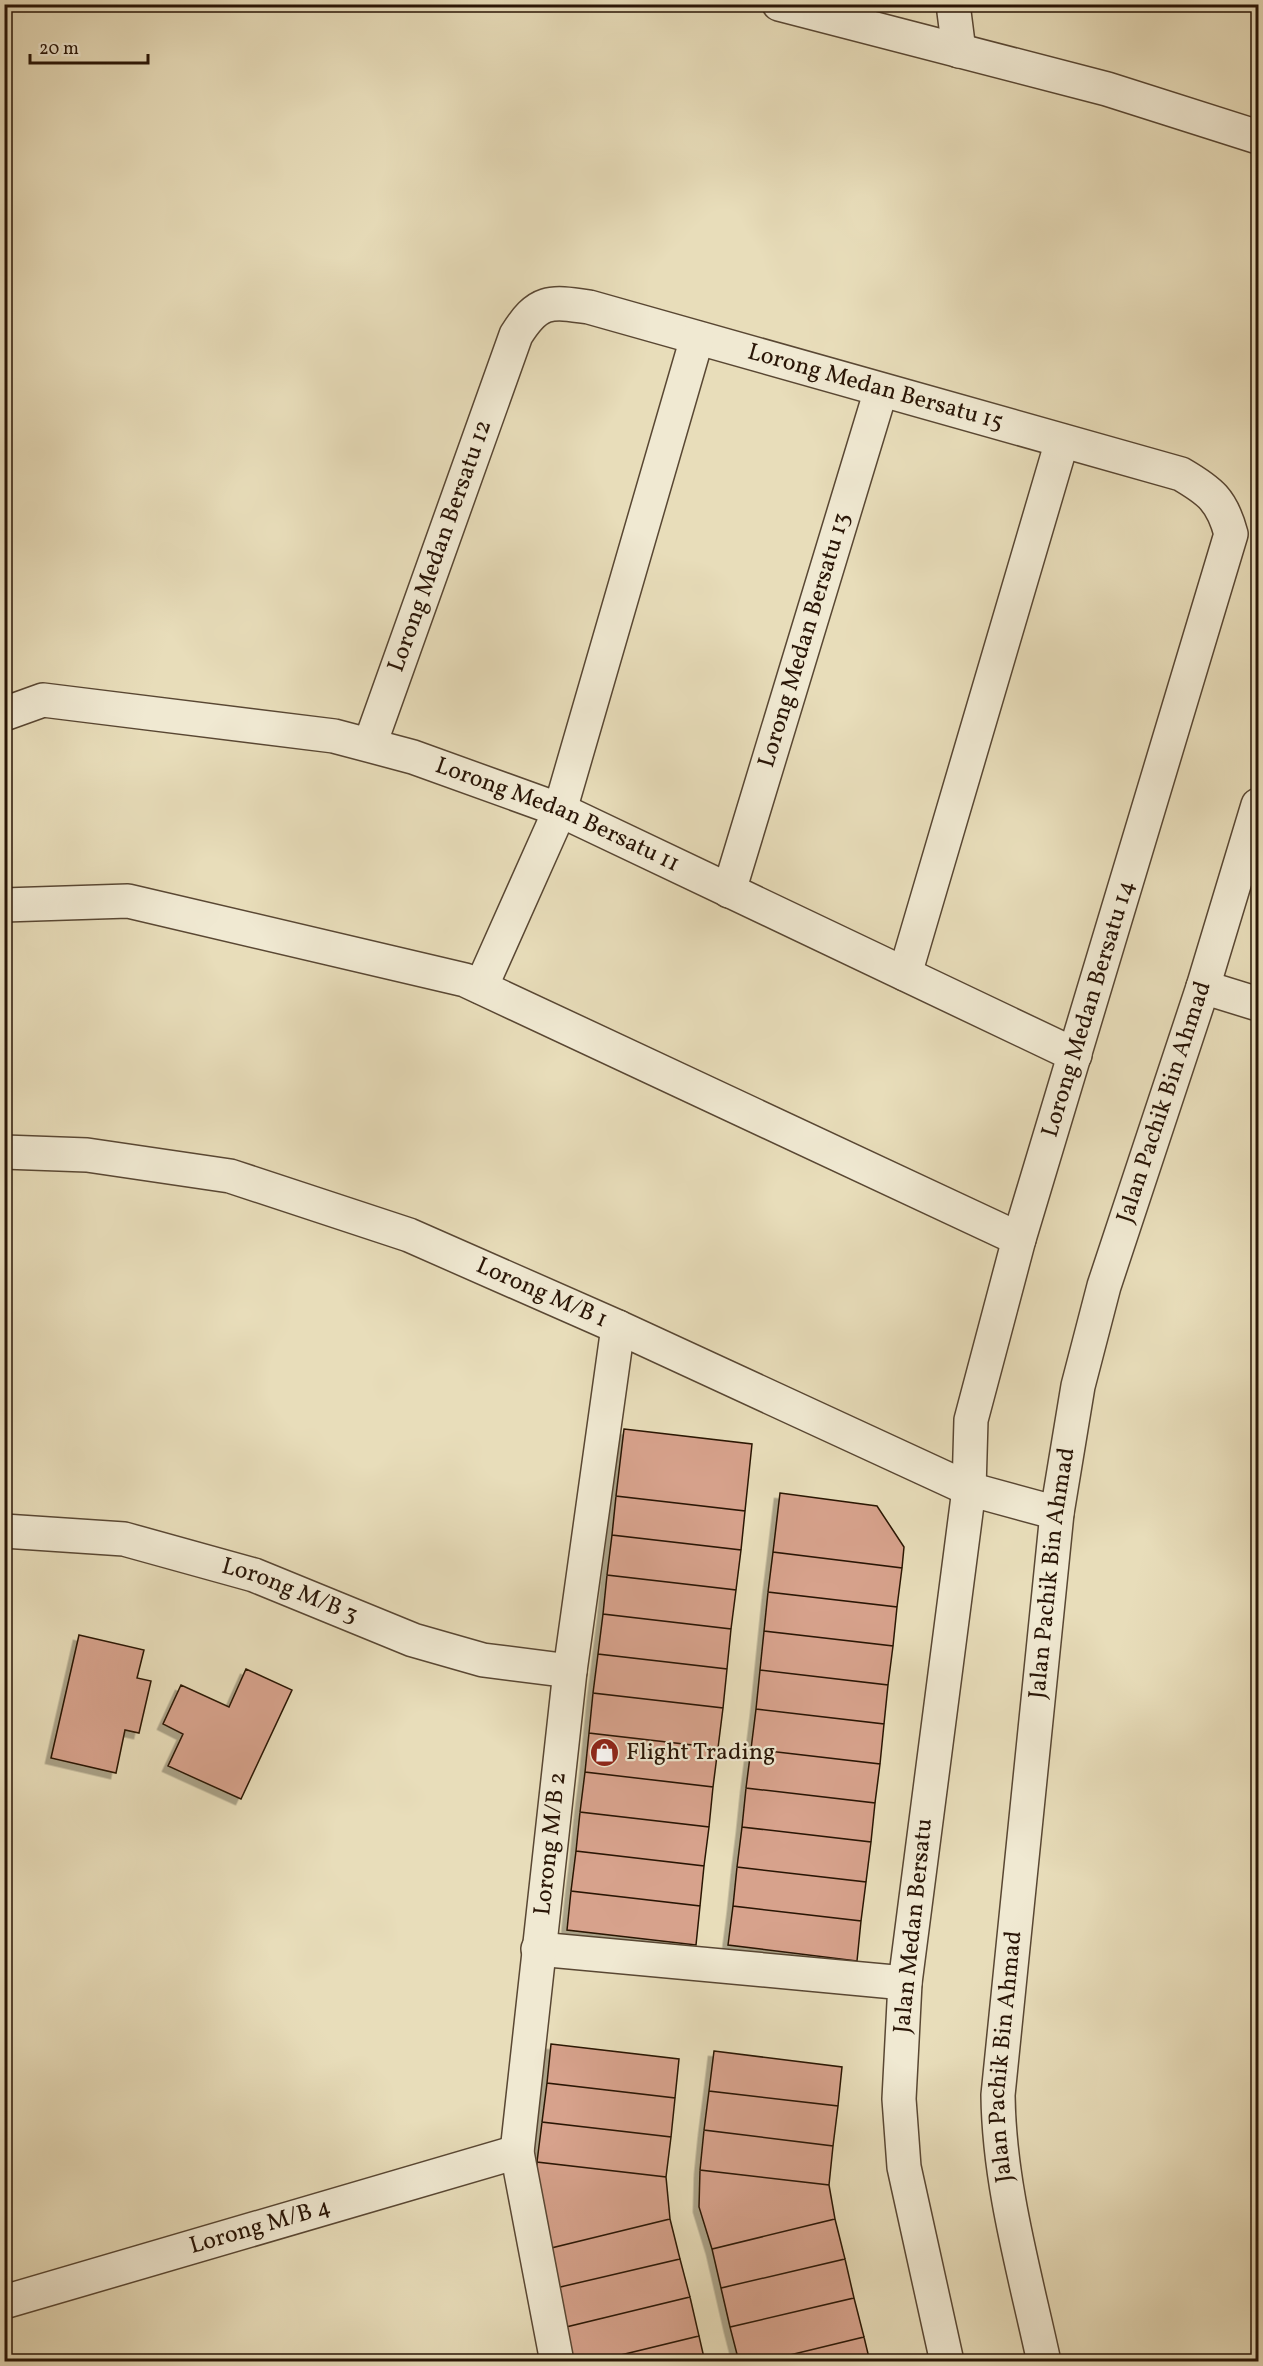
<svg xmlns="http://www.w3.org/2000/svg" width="1263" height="2366" font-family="Vollkorn,serif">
<defs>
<filter id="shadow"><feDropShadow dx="-5.5" dy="5.5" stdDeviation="0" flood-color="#0004"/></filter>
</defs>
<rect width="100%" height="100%" fill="#e8ddba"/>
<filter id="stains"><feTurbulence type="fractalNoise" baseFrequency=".00333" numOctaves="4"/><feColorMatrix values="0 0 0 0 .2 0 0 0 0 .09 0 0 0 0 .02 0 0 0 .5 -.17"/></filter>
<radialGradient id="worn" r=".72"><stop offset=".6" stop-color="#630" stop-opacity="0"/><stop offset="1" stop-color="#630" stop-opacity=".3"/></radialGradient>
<path fill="#d7a28c" stroke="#291506" stroke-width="1.5" filter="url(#shadow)" d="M 624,1429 L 752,1444 L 745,1511 L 616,1496 Z
M 780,1493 L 877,1506 L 904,1547 L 902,1568 L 773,1552 Z
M 616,1496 L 745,1511 L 741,1550 L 612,1535 Z
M 612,1535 L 741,1550 L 736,1590 L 607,1575 Z
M 773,1552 L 902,1568 L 897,1607 L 768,1592 Z
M 607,1575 L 736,1590 L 731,1629 L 603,1614 Z
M 768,1592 L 897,1607 L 893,1646 L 764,1631 Z
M 603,1614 L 731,1629 L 727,1669 L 598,1654 Z
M 764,1631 L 893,1646 L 888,1685 L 760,1670 Z
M 79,1635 L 144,1650 L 137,1678 L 151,1681 L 139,1733 L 125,1730 L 116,1773 L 51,1758 Z
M 598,1654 L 727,1669 L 723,1708 L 593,1693 Z
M 246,1669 L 292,1690 L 241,1799 L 168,1766 L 183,1734 L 163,1724 L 181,1685 L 229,1707 Z
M 760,1670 L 888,1685 L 884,1724 L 756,1709 Z
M 593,1693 L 723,1708 L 718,1748 L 589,1733 Z
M 756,1709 L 884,1724 L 880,1764 L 751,1749 Z
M 589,1733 L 718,1748 L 713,1787 L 585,1772 Z
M 751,1749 L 880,1764 L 875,1803 L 746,1788 Z
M 585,1772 L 713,1787 L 709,1827 L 580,1812 Z
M 746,1788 L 875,1803 L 871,1842 L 742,1827 Z
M 580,1812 L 709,1827 L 704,1866 L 576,1851 Z
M 742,1827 L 871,1842 L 866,1882 L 737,1867 Z
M 576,1851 L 704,1866 L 700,1906 L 571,1891 Z
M 737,1867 L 866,1882 L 861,1921 L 733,1906 Z
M 571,1891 L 700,1906 L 696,1945 L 567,1930 Z
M 733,1906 L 861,1921 L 857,1961 L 728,1945 Z
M 551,2044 L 679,2059 L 675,2098 L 547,2083 Z
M 714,2051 L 842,2067 L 838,2106 L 709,2091 Z
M 547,2083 L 675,2098 L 671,2137 L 542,2122 Z
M 709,2091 L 838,2106 L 833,2146 L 704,2130 Z
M 542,2122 L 671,2137 L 666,2177 L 537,2162 Z
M 704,2130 L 833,2146 L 829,2185 L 700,2170 Z
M 537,2162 L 666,2177 L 670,2219 L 547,2249 L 535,2214 Z
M 700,2170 L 829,2185 L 835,2219 L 712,2249 L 699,2207 Z
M 670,2219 L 680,2259 L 556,2288 L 547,2249 Z
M 835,2219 L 845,2259 L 721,2288 L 712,2249 Z
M 680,2259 L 690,2297 L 566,2327 L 556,2288 Z
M 845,2259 L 854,2298 L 730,2327 L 721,2288 Z
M 690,2297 L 699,2336 L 592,2362 L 574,2362 L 566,2327 Z
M 854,2298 L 864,2337 L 761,2362 L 739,2362 L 730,2327 Z
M 699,2336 L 705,2362 L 592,2362 Z
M 864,2337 L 870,2362 L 761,2362 Z"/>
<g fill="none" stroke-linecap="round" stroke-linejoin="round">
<defs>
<g id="minor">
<path d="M 779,4 L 1107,89 L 1258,137"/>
<path d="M 953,4 L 959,51"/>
<path id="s1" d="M 4,714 L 43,700 L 334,736 L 413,757 L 560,810 L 1075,1055"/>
<path id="s2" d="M 370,744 L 516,335 C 538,300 549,301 589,307 L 1181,474 C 1210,491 1222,500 1231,534 L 1019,1239 L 971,1420 L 969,1489 L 905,1983 L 899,2099 L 904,2167 L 947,2362"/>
<path id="s3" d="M 729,891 L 881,390"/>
<path d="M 4,905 L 128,901 L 465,980 L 1019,1239"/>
<path d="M 905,974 L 1062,441"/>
<path d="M 481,987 L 560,810 L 697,338"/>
<path d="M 1203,987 L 1258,1004"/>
<path id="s4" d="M 4,1152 L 87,1155 L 230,1176 L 409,1235 L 618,1327 L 969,1489 L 1057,1513"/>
<path id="s5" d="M 4,1531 L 124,1539 L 254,1575 L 413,1640 L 483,1660 L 570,1671"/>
<path d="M 538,1949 L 905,1983"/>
<path id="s6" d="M 4,2302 L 517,2152"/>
<path id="s7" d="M 557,2362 L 517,2152 L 570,1671 L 618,1327"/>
<path id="s8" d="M 1044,2362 C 1025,2274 999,2185 998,2095 L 1057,1513 L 1078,1386 L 1104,1286 L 1203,987 L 1258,805"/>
</g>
</defs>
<use href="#minor" stroke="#594733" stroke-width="36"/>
<use href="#minor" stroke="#f0e9d2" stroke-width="33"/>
</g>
<defs>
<symbol id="shop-disc" viewBox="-11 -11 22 22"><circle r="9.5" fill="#8f2418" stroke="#f0e9d2"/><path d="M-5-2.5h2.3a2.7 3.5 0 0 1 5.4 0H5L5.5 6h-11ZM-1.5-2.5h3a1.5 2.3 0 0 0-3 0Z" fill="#fff"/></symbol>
</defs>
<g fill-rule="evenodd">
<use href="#shop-disc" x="588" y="1736" width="33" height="33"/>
</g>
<g text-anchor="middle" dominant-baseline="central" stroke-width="4.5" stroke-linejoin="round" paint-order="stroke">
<g font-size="24" fill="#291506" stroke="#f0e9d2">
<text stroke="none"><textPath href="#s2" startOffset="818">Lorong Medan Bersatu 15</textPath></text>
<text stroke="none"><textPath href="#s2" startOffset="210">Lorong Medan Bersatu 12</textPath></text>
<text stroke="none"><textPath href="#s3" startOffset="262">Lorong Medan Bersatu 13</textPath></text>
<text stroke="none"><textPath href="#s1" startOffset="572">Lorong Medan Bersatu 11</textPath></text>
<text transform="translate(1089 1009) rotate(-73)">Lorong Medan Bersatu 14</text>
<text stroke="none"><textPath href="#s8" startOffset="1282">Jalan Pachik Bin Ahmad</textPath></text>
<text stroke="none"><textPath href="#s4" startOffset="561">Lorong M/B 1</textPath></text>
<text stroke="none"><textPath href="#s8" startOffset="796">Jalan Pachik Bin Ahmad</textPath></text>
<text stroke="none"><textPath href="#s5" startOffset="294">Lorong M/B 3</textPath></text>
<text stroke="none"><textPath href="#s7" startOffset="524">Lorong M/B 2</textPath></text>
<text transform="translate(914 1926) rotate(-84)">Jalan Medan Bersatu</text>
<text stroke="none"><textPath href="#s8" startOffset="310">Jalan Pachik Bin Ahmad</textPath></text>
<text stroke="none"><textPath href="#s6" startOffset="267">Lorong M/B 4</textPath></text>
</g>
<g font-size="24" fill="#291506" stroke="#f0e9d2" text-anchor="start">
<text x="626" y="1753">Flight Trading</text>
</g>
</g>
<rect width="1263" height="2366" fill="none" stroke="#e8ddba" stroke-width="24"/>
<rect x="6" y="6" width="1251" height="2354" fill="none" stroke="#291506" stroke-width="3"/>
<rect x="12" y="12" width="1239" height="2342" fill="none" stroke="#291506" stroke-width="1.5"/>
<path d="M30 54v9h118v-9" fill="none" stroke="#291506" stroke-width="3"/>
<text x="39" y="54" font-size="18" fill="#291506" stroke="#f0e9d2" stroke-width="4.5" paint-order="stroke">20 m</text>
<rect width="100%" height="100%" filter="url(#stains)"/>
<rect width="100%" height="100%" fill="url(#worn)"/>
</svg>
